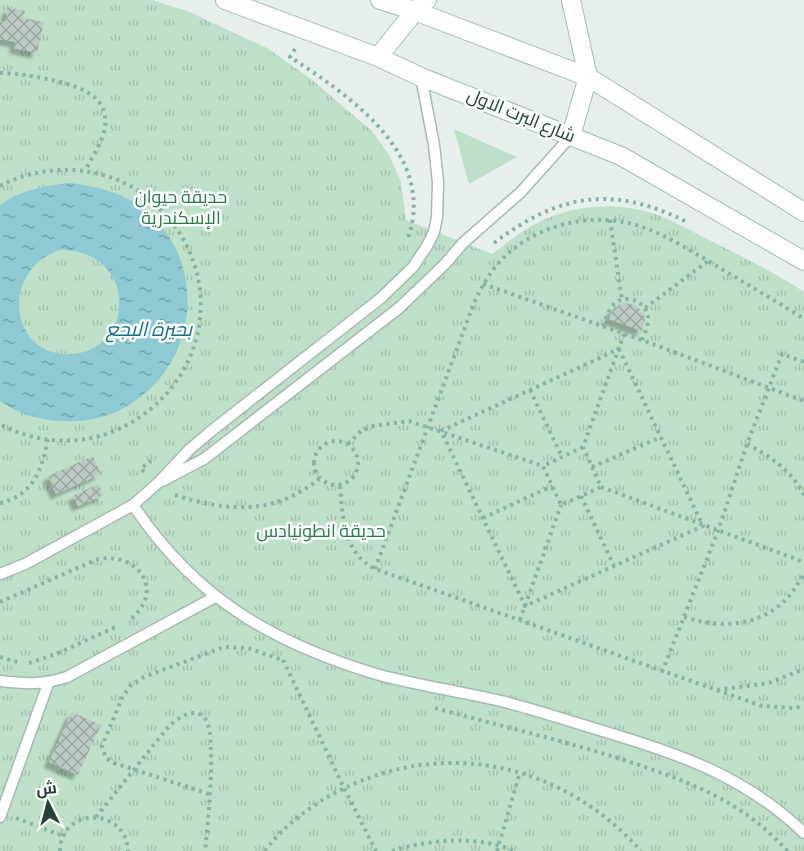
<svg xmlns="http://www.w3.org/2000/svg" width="804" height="851" font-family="'Source Sans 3',Cairo,sans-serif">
<defs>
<pattern id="park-tufts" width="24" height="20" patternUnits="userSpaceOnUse" patternTransform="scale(1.5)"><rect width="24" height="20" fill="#bfe0c8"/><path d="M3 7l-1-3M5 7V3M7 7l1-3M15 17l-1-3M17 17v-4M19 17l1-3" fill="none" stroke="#a4c1ad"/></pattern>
<pattern id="water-ripples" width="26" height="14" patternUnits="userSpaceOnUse" patternTransform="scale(1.5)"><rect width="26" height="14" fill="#8ec9d4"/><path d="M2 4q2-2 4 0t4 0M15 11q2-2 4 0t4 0" fill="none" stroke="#74a5ad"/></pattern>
<pattern id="building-cross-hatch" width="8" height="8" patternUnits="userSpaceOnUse" patternTransform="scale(1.5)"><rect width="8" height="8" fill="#bbcac4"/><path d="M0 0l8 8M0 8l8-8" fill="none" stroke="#98a6a0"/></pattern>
<filter id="shadow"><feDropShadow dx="-5.5" dy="5.5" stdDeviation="1.5" flood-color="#0004"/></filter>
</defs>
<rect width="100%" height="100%" fill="#e6efeb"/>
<path fill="#bfe0c8" d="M 454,129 L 517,157 L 469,184 Z"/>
<path fill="url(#park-tufts)" d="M 0,0 L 152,0 L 187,11 L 267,48 L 311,79 L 373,132 L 389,155 L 401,182 L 406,220 L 492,254 C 507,243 521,231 537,223 C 570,206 613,201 649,212 C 669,218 689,230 707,239 C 740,255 773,272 804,292 L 804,851 L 0,851 Z"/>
<path fill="url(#water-ripples)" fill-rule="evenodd" d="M 71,183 C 93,186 112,190 132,201 C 205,245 205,350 138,399 C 120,412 100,420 78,421 C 51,423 23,417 0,401 L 0,205 C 21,190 45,185 71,183 ZM 60,250 C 137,249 137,349 72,354 C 8,358 0,269 60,250 Z"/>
<path fill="url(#building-cross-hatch)" filter="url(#shadow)" d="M 8,7 L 25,11 L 23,18 L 44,22 L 37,53 L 14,48 L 16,42 L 0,39 L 0,21 L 5,22 Z
M 624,303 L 636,305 L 644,314 L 645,319 L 642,331 L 609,319 L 614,308 Z
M 93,456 L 101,474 L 56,494 L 48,476 Z
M 98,484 L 104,495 L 78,506 L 73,496 Z
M 72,712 L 101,725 L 78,775 L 49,762 Z"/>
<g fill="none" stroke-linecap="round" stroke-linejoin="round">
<defs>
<path id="lane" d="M 162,481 L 204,459 L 399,308 L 445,264 L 463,243 L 521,192 L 571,136
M 133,505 C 195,598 271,642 376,674 C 419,686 465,692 509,703 C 543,712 576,723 609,733 C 683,755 747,778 804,833
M 0,574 L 25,564 L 133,505 L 159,482 L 190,449 L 210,432 L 381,298 L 413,267 L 427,246 L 434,232 L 437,217 L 438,182 L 434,145 L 421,77
M 0,681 C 26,684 42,685 67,677 L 215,597
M 0,817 L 48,684"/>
<path id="secondary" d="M 225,0 L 378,57 L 421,77 L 621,156 L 804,261
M 380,0 L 415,11 L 588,77 L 804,212
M 378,57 L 415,11 L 427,0
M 571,136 L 588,77 L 571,0"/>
</defs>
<use href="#lane" stroke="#a8b8b2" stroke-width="13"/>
<use href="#secondary" stroke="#a4bbb3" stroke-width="20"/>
<path stroke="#86b3a5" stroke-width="4" stroke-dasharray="3 4.5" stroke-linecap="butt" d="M 295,49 L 290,57 C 350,96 437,155 408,238
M 0,73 C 16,73 31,76 47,79 C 75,85 113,94 104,132 C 100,146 91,159 85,171
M 0,186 C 23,174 48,169 74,170 C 106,172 137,185 159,208 C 231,279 206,392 114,431 C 79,446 33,443 0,424
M 610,220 L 622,300
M 494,243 C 560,193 613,185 687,222
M 483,284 L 642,340 L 804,401
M 645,308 L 708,261
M 603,326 C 606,319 608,310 614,304 C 626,293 645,301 648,316 C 649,324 645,333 642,340
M 619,349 L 703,526 L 525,606 L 441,431 Z
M 530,390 L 562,457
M314 463a22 22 0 1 1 44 0a22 22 0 1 1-44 0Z
M 348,444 L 361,431 L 373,426 L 409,421 L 543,466
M 747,444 C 771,457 791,470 804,495
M 583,447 L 543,466 L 561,505 L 601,487 L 583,447 L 624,334
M 592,467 L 661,437
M 144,472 L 141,468 L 151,461
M 340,486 C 343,519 343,552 375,569 L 762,706 L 794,708 L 804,706
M 601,487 L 804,562
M 175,495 C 227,512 275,515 319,479
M 581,496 L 614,566
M 0,503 C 34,495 42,469 48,439
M 483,518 L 552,486
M 375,569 L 474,303 C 479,292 485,281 492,271 C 524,228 585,210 636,225 C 663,233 686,248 710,262 C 741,281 773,299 804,319
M 0,602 L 98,559 C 141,552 166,594 128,621
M 684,617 C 733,633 782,622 804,572
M 520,620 L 561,505
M 0,657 L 21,663
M 283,660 L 344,788 L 376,851
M 29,663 L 56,654 L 118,626
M 662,672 L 718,531 L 747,444 L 782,354 L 804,362
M 717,690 L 769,683 L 804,669
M 435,708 C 500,726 566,741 630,762 C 666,774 703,787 735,807 C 755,819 772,835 788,851
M 209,794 L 114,763 L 106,758 L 102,746 L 122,698 L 130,686 L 144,677 L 224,647 L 248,648 L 282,660
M 96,817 L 169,726 C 179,717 198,704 207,722 C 216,742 208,826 205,851
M 16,818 L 63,836
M 60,851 C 60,807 126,806 128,851
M 265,851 C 285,824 316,801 347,787 C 451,738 565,766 641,851
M 392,851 C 432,839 475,835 515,851
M 497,851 L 520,772"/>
<use href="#lane" stroke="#fff" stroke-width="10"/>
<use href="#secondary" stroke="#fff" stroke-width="18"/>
</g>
<g text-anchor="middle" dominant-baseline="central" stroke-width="5" stroke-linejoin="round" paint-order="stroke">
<g font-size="18" fill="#24423a" stroke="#f7fbf9">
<text transform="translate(521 116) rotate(22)">شارع البرت الاول</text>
</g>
<g font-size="18" fill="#2d7a4b" stroke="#f7fbf9">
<text x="181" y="197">حديقة حيوان<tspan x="181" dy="21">الإسكندرية</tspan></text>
<text x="321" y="531">حديقة انطونيادس</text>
</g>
<g font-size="20" font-style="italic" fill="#1c6f80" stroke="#f7fbf9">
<text x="149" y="330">بحيرة البجع</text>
</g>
</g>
<g transform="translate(48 803) rotate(354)" stroke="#f7fbf9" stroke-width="4.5" paint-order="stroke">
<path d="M0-4.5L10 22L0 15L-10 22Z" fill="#24423a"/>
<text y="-9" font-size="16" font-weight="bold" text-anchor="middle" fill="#24423a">ش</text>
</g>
</svg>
